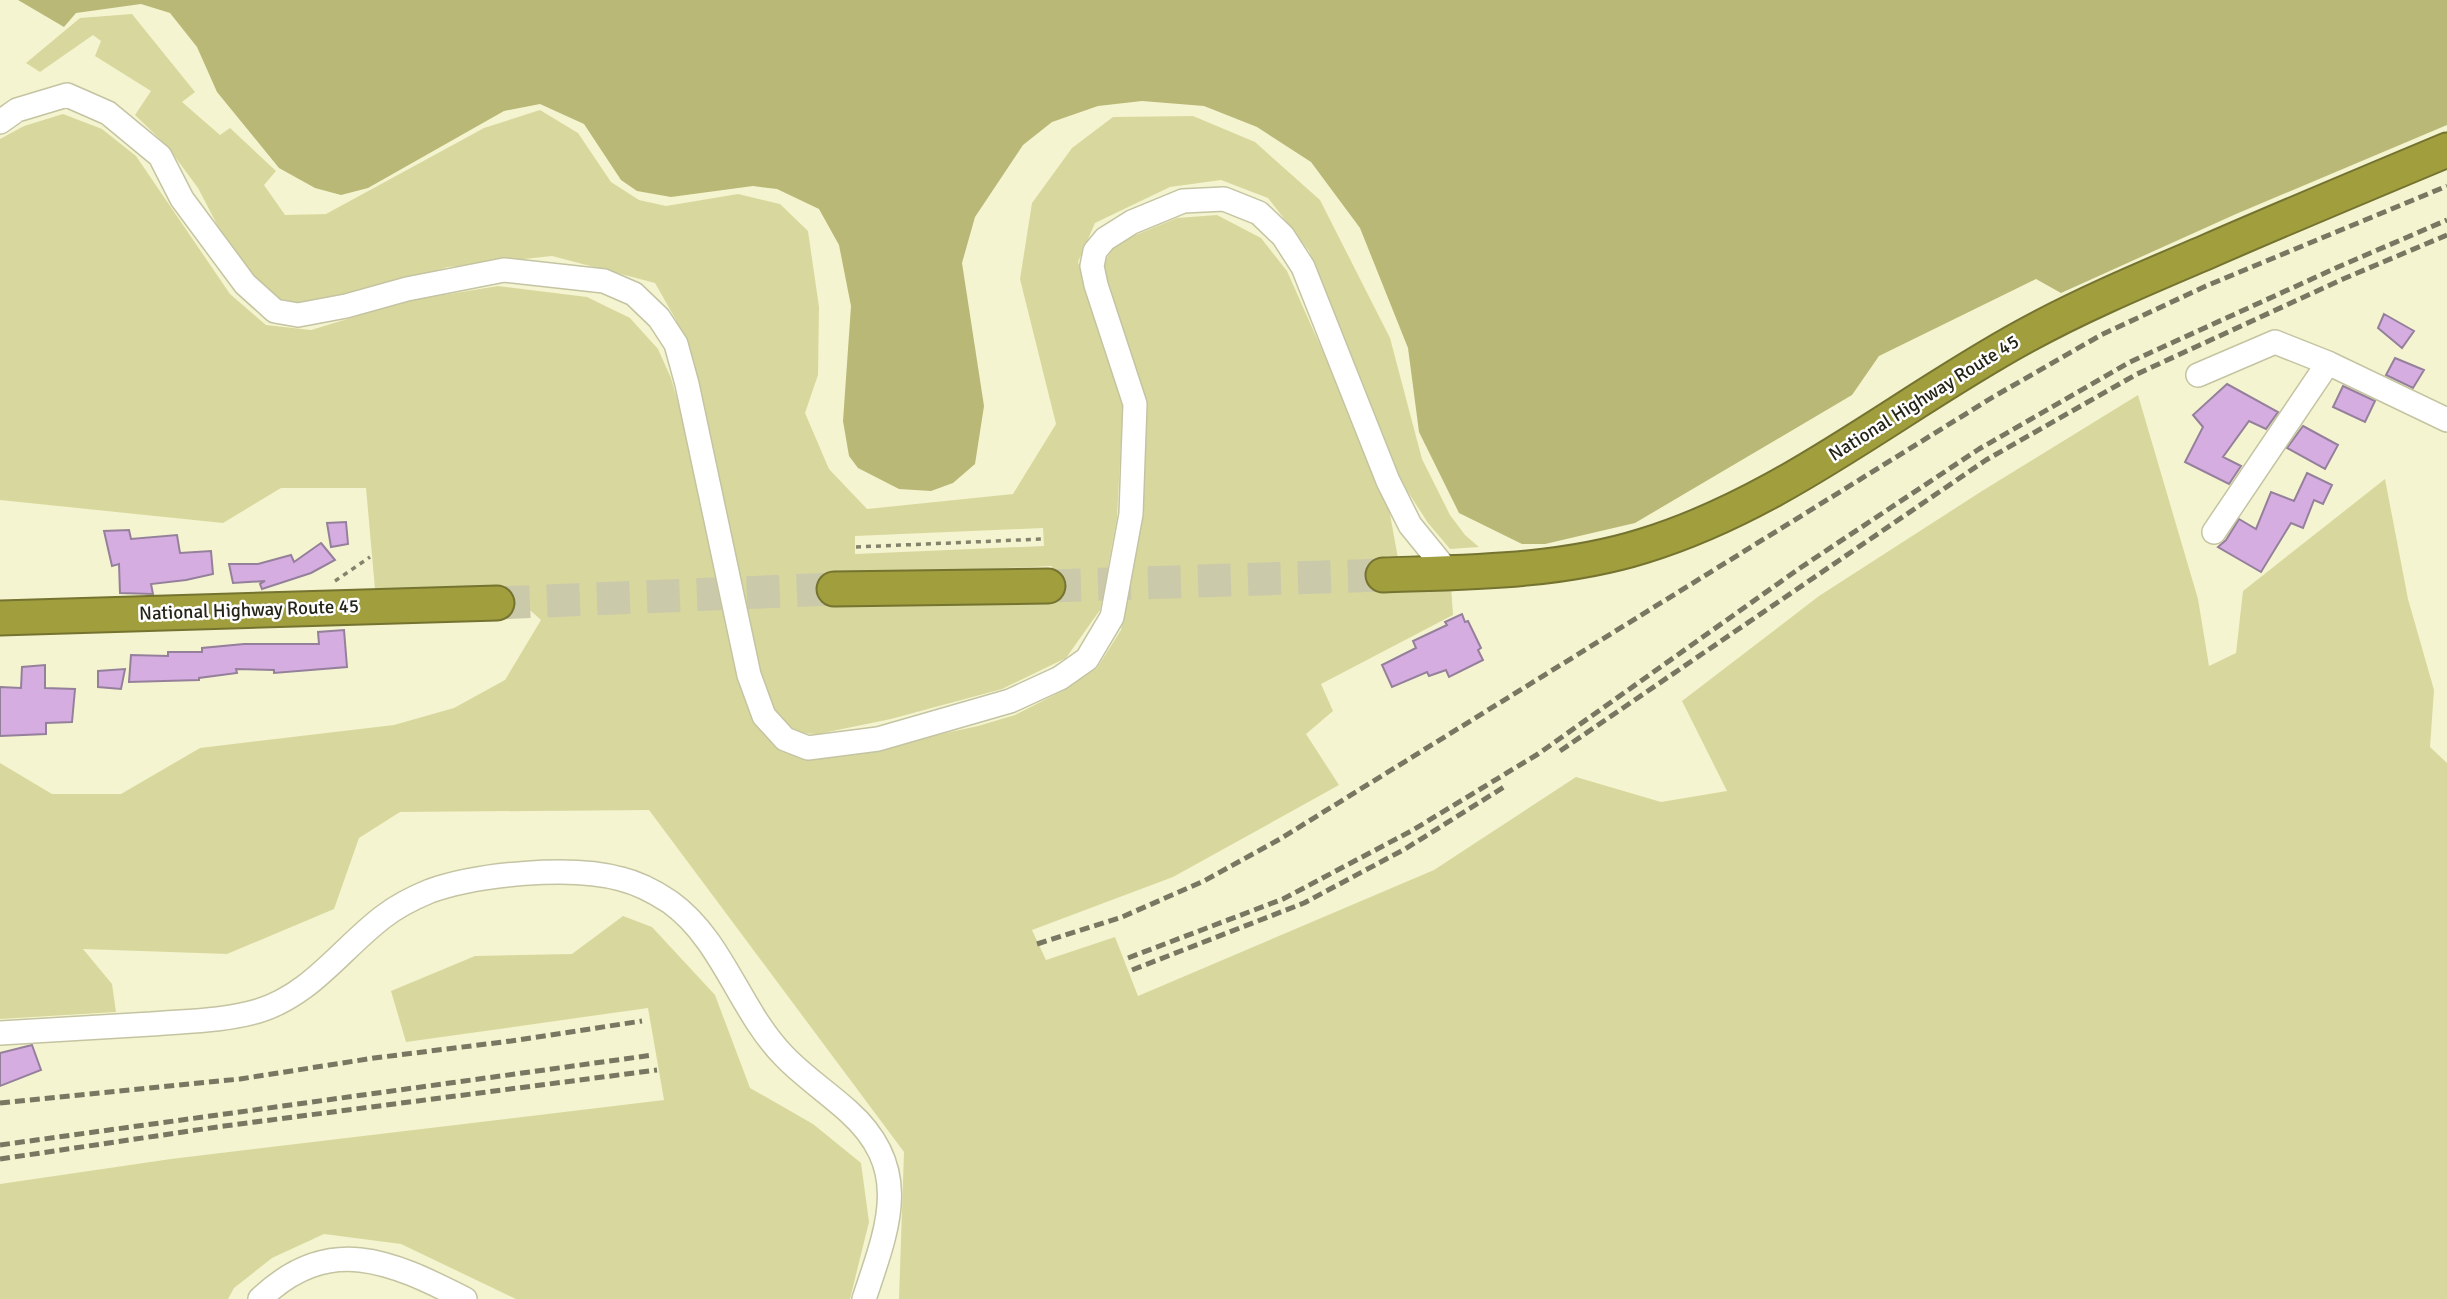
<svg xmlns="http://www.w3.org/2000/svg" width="2447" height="1299" font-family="Signika,sans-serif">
<rect width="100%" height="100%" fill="#f4f4d0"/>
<path fill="#d8d89e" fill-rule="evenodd" d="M 132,14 L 195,92 L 182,102 L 220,135 L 230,128 L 276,171 L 264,185 L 285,215 L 326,214 L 484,128 L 540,110 L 578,133 L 611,182 L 639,200 L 666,206 L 738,194 L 780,204 L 808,231 L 819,307 L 818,375 L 805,413 L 829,469 L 867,509 L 1013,494 L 1056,424 L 1020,279 L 1032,203 L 1072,148 L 1113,117 L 1193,116 L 1255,142 L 1320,200 L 1390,338 L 1422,459 L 1450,515 L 1465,535 L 1479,547 L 1450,549 L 1428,523 L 1388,461 L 1309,251 L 1268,198 L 1221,180 L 1170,187 L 1095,223 L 1078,262 L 1123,403 L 1117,518 L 1100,610 L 1066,658 L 1002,689 L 891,719 L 818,734 L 791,733 L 769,711 L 758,669 L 691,357 L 676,320 L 655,283 L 552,256 L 448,267 L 355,295 L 310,305 L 279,299 L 234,257 L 198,188 L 167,146 L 135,115 L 151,91 L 95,56 L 101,41 L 93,35 L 40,72 L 26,63 L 80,18 ZM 1043,528 L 1044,546 L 855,554 L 855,536 ZM 1052,566 L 1053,596 L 831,576 Z
M 63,114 L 102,129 L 136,156 L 230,294 L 266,325 L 311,330 L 407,301 L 498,286 L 587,297 L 630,318 L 658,349 L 671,378 L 776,745 L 799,758 L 881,747 L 978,726 L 1015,715 L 1064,690 L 1097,668 L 1121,630 L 1141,515 L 1143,401 L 1104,291 L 1105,261 L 1116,243 L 1177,218 L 1217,215 L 1261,238 L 1287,271 L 1323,352 L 1389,509 L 1398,558 L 1376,559 L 1380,591 L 1451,586 L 1453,615 L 1321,684 L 1333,711 L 1306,734 L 1339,785 L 1173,877 L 1032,930 L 1046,960 L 1115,937 L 1138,996 L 1434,870 L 1576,777 L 1661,802 L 1727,791 L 1682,701 L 1819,596 L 1982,491 L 2138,395 L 2198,599 L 2209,666 L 2236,653 L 2243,591 L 2385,479 L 2408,599 L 2434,690 L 2430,747 L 2447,763 L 2447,1299 L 899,1299 L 904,1152 L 649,810 L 400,812 L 359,838 L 334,909 L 227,954 L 83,949 L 112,984 L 116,1012 L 0,1019 L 0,763 L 52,794 L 121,794 L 200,748 L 394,725 L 454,708 L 505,680 L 541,620 L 504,587 L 375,589 L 366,488 L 281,488 L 223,523 L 0,500 L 0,139 L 24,126 Z
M 623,916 L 652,927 L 715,995 L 750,1088 L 813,1124 L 861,1163 L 869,1222 L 850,1299 L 516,1299 L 401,1244 L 324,1234 L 272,1258 L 234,1288 L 228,1299 L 0,1299 L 0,1184 L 171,1159 L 664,1100 L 648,1008 L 406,1042 L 391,991 L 475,956 L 572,954 Z"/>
<path fill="#b9b877" d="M 18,0 L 2447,0 L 2447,125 L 2236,214 L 2061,293 L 2036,279 L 1879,356 L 1852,395 L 1635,523 L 1545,544 L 1522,544 L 1459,513 L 1419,432 L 1408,348 L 1360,228 L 1311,162 L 1257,127 L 1204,106 L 1142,101 L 1098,106 L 1052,122 L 1023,145 L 975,217 L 962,263 L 984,406 L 975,464 L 953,483 L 931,491 L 899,489 L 858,468 L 849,456 L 843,421 L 851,306 L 839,245 L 819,209 L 777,189 L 753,186 L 671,197 L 637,191 L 621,180 L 584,124 L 540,104 L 504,111 L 368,188 L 341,195 L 315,188 L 279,168 L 217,92 L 197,47 L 170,13 L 141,4 L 76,13 L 64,27 Z"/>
<path fill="#d6ade1" stroke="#95809b" stroke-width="2" d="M 2384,314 L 2414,331 L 2402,348 L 2378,328 Z
M 2395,358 L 2424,370 L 2413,388 L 2386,375 Z
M 2227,384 L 2278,412 L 2266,429 L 2249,421 L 2223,457 L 2241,466 L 2229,484 L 2185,462 L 2203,427 L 2193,415 Z
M 2343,386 L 2375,401 L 2365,422 L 2333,407 Z
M 2303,426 L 2338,445 L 2325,469 L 2287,448 Z
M 2307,473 L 2332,485 L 2323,504 L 2314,500 L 2303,528 L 2291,523 L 2261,572 L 2218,547 L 2226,540 L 2239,519 L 2256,529 L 2271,492 L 2294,501 Z
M 346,522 L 348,544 L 331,547 L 327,523 Z
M 129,530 L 131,539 L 177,535 L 180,553 L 211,551 L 213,574 L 186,580 L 151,584 L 153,594 L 120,593 L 119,564 L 112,566 L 104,531 Z
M 321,543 L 335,560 L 311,573 L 262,589 L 260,584 L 265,581 L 233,583 L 229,564 L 258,564 L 291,555 L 294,562 Z
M 1462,614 L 1465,622 L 1468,621 L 1481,648 L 1478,650 L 1483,660 L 1449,677 L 1446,670 L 1429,676 L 1427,672 L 1392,687 L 1382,665 L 1416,648 L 1413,641 L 1447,625 L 1445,622 Z
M 344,630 L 347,667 L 274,673 L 274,670 L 236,669 L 237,673 L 199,678 L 199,680 L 129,682 L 131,655 L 168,656 L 168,652 L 202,652 L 202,648 L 244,644 L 319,644 L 318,632 Z
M 45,665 L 45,688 L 75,689 L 72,722 L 46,723 L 46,734 L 0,736 L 0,687 L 21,688 L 22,667 Z
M 125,669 L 121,689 L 98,687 L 98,671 Z
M 32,1045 L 41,1070 L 0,1086 L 0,1053 Z"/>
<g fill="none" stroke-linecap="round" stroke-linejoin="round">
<path stroke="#cacaab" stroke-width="33" stroke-dasharray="33 17" stroke-linecap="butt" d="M 1048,586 L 1383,575
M 497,603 L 834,589"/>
<defs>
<path id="minor" d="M 0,122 L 17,110 L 67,95 L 108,113 L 160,156 L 182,199 L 245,284 L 275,311 L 298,315 L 346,306 L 407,289 L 504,270 L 604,281 L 634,294 L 659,318 L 676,344 L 687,384 L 749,675 L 764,716 L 785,739 L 808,748 L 878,739 L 1010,701 L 1060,678 L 1087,659 L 1112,617 L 1131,514 L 1135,404 L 1096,285 L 1092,266 L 1095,251 L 1105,239 L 1132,222 L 1183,201 L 1224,199 L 1259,213 L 1283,236 L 1303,267 L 1388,481 L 1410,525 L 1449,573
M 2198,375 L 2275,342 L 2328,363
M 2214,532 L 2328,363 L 2447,420
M 0,1033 C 50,1030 100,1027 151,1024 C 186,1021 224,1021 258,1011 C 311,995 341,949 383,917 C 397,906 413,898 430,891 C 478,874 571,865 621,879 C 638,883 655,892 670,902 C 723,940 739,1010 784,1056 C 803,1076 827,1092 848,1111 C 913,1169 888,1227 864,1299
M 260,1299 C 329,1233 390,1261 465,1299"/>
<path id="highway" d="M 1383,575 C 1470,572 1560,572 1643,546 C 1784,503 1898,405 2025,336 C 2085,303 2148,277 2211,250 C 2289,216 2368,183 2447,150
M 834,589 L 1048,586
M 0,618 L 497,603"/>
</defs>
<use href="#minor" stroke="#c4c4a2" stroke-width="26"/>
<use href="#highway" stroke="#757330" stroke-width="37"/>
<path stroke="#83836b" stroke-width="3.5" stroke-dasharray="5 5" stroke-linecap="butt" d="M 856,547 L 1042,539
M 335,581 L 370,557"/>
<use href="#minor" stroke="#fff" stroke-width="23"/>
<use href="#highway" stroke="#a09e3d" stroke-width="33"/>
<path stroke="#787862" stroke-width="5" stroke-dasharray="10 5" stroke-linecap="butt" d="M 1560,751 L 1986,460 L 2137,374 L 2343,279 L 2447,235
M 1037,944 L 1122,917 L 1204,881 L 1280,839 L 1993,397 L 2101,335 L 2206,286 L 2447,186
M 1128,958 L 1283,899 L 1413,830 L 1538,754 L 1800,568 L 1979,449 L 2130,362 L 2338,267 L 2447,220
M 1132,970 L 1304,903 L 1405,849 L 1504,787
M 0,1103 L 240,1079 L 374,1058 L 511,1041 L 642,1021
M 0,1145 L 653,1055
M 0,1159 L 224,1126 L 657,1070"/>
</g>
<g text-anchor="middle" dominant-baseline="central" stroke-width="5" stroke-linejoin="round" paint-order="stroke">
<g font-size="19" fill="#242417" stroke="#fff">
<text transform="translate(1924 398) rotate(-32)">National Highway Route 45</text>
<text transform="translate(249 610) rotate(-2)">National Highway Route 45</text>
</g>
</g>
</svg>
